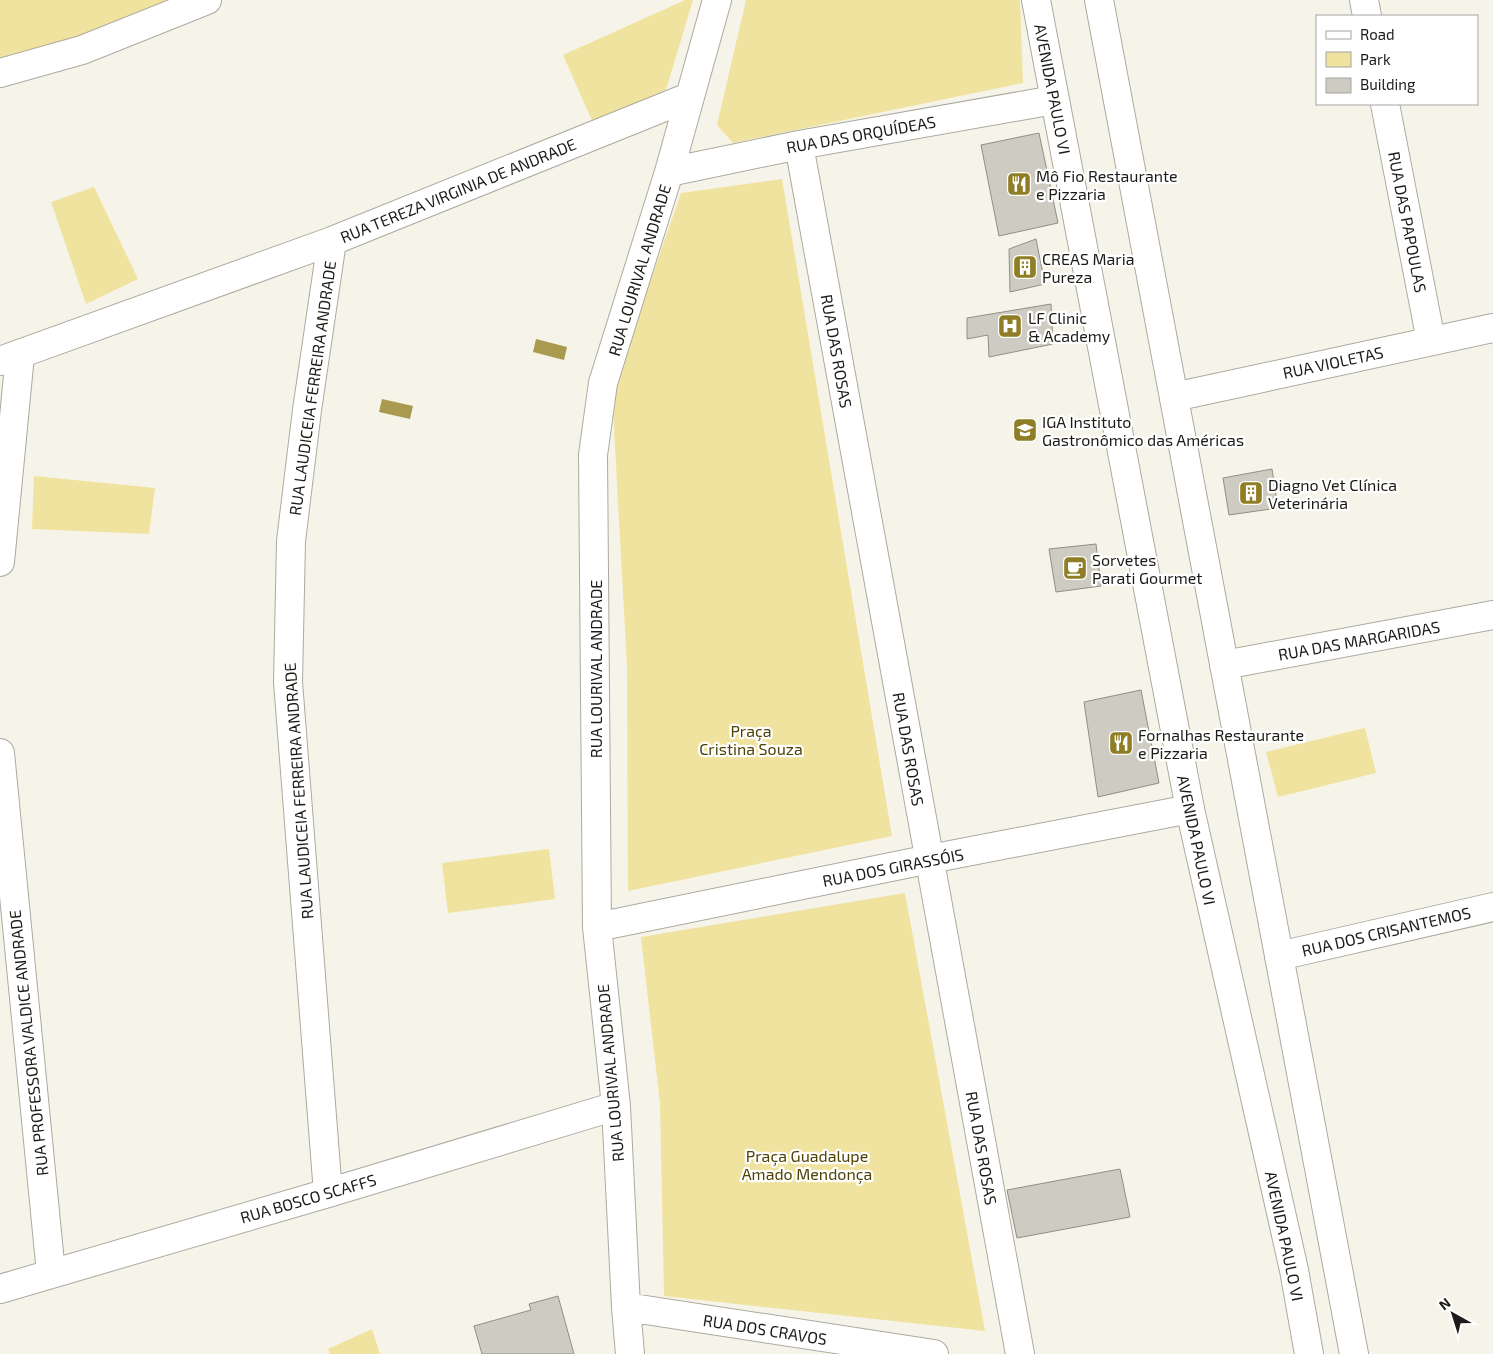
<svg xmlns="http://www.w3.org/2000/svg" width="1493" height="1354" font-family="'Exo 2',sans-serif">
<rect width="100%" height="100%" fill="#f6f4e9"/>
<path fill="#f0e39f" d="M 0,0 L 184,0 L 32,54 L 0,61 Z
M 685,0 L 693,0 L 666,90 L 593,123 L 563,55 Z
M 746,0 L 1020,0 L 1023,83 L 733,143 L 717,125 Z
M 782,179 L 892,836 L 628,891 L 627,666 L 612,392 L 681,193 Z
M 94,187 L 138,279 L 86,304 L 51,202 Z
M 34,476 L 155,488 L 149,534 L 32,529 Z
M 1365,728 L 1376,773 L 1278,797 L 1266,752 Z
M 549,849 L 555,899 L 448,913 L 442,863 Z
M 905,893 L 985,1331 L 664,1296 L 660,1104 L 641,937 Z
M 372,1329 L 380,1354 L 330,1354 L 328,1349 Z"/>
<path fill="#a99a50" d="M 536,339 L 567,347 L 564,360 L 533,352 Z
M 382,399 L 413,406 L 410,419 L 379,412 Z"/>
<path fill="#ceccc2" stroke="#918f85" d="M 1039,133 L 1058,223 L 999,236 L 981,145 Z
M 1036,239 L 1045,284 L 1010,292 L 1009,249 Z
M 1051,304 L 1053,344 L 989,357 L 988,335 L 967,339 L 967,318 Z
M 1272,469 L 1278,508 L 1229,515 L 1223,478 Z
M 1096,544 L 1101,586 L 1056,592 L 1049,549 Z
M 1141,690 L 1159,783 L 1098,797 L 1084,702 Z
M 1120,1169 L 1130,1217 L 1017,1238 L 1007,1190 Z
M 558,1296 L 574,1354 L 482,1354 L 474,1326 L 531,1310 L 529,1304 Z"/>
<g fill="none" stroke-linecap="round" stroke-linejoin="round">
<defs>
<path id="minor" d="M 1364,0 L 1367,16
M 0,73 L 82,50 L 207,0
M 1385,104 L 1431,341
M 799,145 L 1020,1354
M 669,172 L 799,145 L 1054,100
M 0,361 L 332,241 L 689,97
M 1174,397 L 1493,328
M 0,562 L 20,355
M 1224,665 L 1493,615
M 0,753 L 51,1273
M 597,927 L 930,859 L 1190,809
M 1279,956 L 1493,907
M 328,1193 L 288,682 L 291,541 L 307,410 L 332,241
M 0,1289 L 328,1193 L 616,1106
M 626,1307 L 934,1354
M 630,1354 L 626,1307 L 616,1106 L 597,927 L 593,455 L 603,383 L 669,172 L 717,0"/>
<path id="major" d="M 1036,0 L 1190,809 L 1294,1270 L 1309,1354
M 1099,0 L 1354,1354"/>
</defs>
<use href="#minor" stroke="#acaaa0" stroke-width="30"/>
<use href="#major" stroke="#acaaa0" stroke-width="30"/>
<use href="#minor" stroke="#fff" stroke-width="28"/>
<use href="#major" stroke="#fff" stroke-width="28"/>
</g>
<defs>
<symbol id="restaurant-square" viewBox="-11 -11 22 22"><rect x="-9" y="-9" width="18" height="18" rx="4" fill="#8f7e25" stroke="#fff"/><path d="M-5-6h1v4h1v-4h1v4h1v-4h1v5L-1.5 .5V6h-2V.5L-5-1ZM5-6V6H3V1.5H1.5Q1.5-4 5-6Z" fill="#fff"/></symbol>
<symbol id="building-square" viewBox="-11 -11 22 22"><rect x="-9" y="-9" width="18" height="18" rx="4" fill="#8f7e25" stroke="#fff"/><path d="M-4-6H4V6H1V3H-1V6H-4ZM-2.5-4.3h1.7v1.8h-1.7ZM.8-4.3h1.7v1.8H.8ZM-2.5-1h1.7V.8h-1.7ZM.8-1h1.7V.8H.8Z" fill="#fff"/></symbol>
<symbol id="hospital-square" viewBox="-11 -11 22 22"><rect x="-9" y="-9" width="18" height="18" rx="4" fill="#8f7e25" stroke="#fff"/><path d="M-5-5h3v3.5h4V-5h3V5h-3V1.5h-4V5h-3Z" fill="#fff"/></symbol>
<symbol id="university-square" viewBox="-11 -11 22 22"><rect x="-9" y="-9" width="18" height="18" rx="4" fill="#8f7e25" stroke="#fff"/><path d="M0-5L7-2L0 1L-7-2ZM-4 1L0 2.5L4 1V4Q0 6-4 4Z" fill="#fff"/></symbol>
<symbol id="cafe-square" viewBox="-11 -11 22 22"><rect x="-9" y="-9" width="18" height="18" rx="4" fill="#8f7e25" stroke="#fff"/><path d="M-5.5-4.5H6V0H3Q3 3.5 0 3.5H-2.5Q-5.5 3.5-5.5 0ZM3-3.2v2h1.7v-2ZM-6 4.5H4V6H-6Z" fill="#fff"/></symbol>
</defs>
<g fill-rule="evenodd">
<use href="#restaurant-square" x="1005" y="170" width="28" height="28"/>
<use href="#building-square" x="1011" y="253" width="28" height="28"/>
<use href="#hospital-square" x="996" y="312" width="28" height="28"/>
<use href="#university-square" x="1011" y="416" width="28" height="28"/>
<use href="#building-square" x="1237" y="479" width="28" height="28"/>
<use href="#cafe-square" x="1061" y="554" width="28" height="28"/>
<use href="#restaurant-square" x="1107" y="729" width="28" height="28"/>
</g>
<g text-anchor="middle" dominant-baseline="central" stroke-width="4.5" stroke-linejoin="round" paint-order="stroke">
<g font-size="16" fill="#1c1b18" stroke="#fff">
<text transform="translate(1053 89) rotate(79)">AVENIDA PAULO VI</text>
<text transform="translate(861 134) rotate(-10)">RUA DAS ORQUÍDEAS</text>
<text transform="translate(458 190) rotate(-22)">RUA TEREZA VIRGINIA DE ANDRADE</text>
<text transform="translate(1408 222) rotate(79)">RUA DAS PAPOULAS</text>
<text transform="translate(639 270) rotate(-73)">RUA LOURIVAL ANDRADE</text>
<text transform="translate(837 351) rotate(80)">RUA DAS ROSAS</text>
<text transform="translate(1333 362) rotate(-12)">RUA VIOLETAS</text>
<text transform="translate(312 388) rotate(-82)">RUA LAUDICEIA FERREIRA ANDRADE</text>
<text transform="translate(1359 640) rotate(-10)">RUA DAS MARGARIDAS</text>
<text transform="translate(595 669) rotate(-90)">RUA LOURIVAL ANDRADE</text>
<text transform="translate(909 749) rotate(80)">RUA DAS ROSAS</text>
<text transform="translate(298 791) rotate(-94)">RUA LAUDICEIA FERREIRA ANDRADE</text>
<text transform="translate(1197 840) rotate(78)">AVENIDA PAULO VI</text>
<text transform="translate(893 867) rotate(-11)">RUA DOS GIRASSÓIS</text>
<text transform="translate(1386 931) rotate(-13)">RUA DOS CRISANTEMOS</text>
<text transform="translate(28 1043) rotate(-96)">RUA PROFESSORA VALDICE ANDRADE</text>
<text transform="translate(610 1073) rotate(-95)">RUA LOURIVAL ANDRADE</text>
<text transform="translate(982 1148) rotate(80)">RUA DAS ROSAS</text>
<text transform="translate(308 1198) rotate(-16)">RUA BOSCO SCAFFS</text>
<text transform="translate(1285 1236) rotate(78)">AVENIDA PAULO VI</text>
<text transform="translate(765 1329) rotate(9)">RUA DOS CRAVOS</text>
</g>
<g font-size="16" fill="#1c1b18" stroke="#fff" text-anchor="start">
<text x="1036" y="175">Mô Fio Restaurante<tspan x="1036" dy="18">e Pizzaria</tspan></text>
<text x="1042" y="258">CREAS Maria<tspan x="1042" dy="18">Pureza</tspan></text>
<text x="1028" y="317">LF Clinic<tspan x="1028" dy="18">&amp; Academy</tspan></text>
<text x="1042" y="421">IGA Instituto<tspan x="1042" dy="18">Gastronômico das Américas</tspan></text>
<text x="1268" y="484">Diagno Vet Clínica<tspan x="1268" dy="18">Veterinária</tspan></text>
<text x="1092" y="559">Sorvetes<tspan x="1092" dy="18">Parati Gourmet</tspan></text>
<text x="1138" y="734">Fornalhas Restaurante<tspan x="1138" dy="18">e Pizzaria</tspan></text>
</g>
<g font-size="16" fill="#4e4305" stroke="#fff">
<text x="751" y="730">Praça<tspan x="751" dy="18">Cristina Souza</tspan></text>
<text x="807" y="1155">Praça Guadalupe<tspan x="807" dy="18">Amado Mendonça</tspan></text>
</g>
</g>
<rect x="1316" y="15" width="162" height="90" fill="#ffffff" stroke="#a4a4a3"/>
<rect x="1326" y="31" width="25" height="8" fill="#ffffff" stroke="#a4a4a3"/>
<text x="1360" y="40" font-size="15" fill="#1c1b18">Road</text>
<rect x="1326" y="52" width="25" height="15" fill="#f0e39f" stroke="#a4a4a3"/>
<text x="1360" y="65" font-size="15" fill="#1c1b18">Park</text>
<rect x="1326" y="78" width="25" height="15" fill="#ceccc2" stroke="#a4a4a3"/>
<text x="1360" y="90" font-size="15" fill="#1c1b18">Building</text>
<g transform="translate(1453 1314) rotate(321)" stroke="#ffffff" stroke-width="4" paint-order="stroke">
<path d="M0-4L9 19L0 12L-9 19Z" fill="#1c1b18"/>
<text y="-8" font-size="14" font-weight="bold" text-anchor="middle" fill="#1c1b18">N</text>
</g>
</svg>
